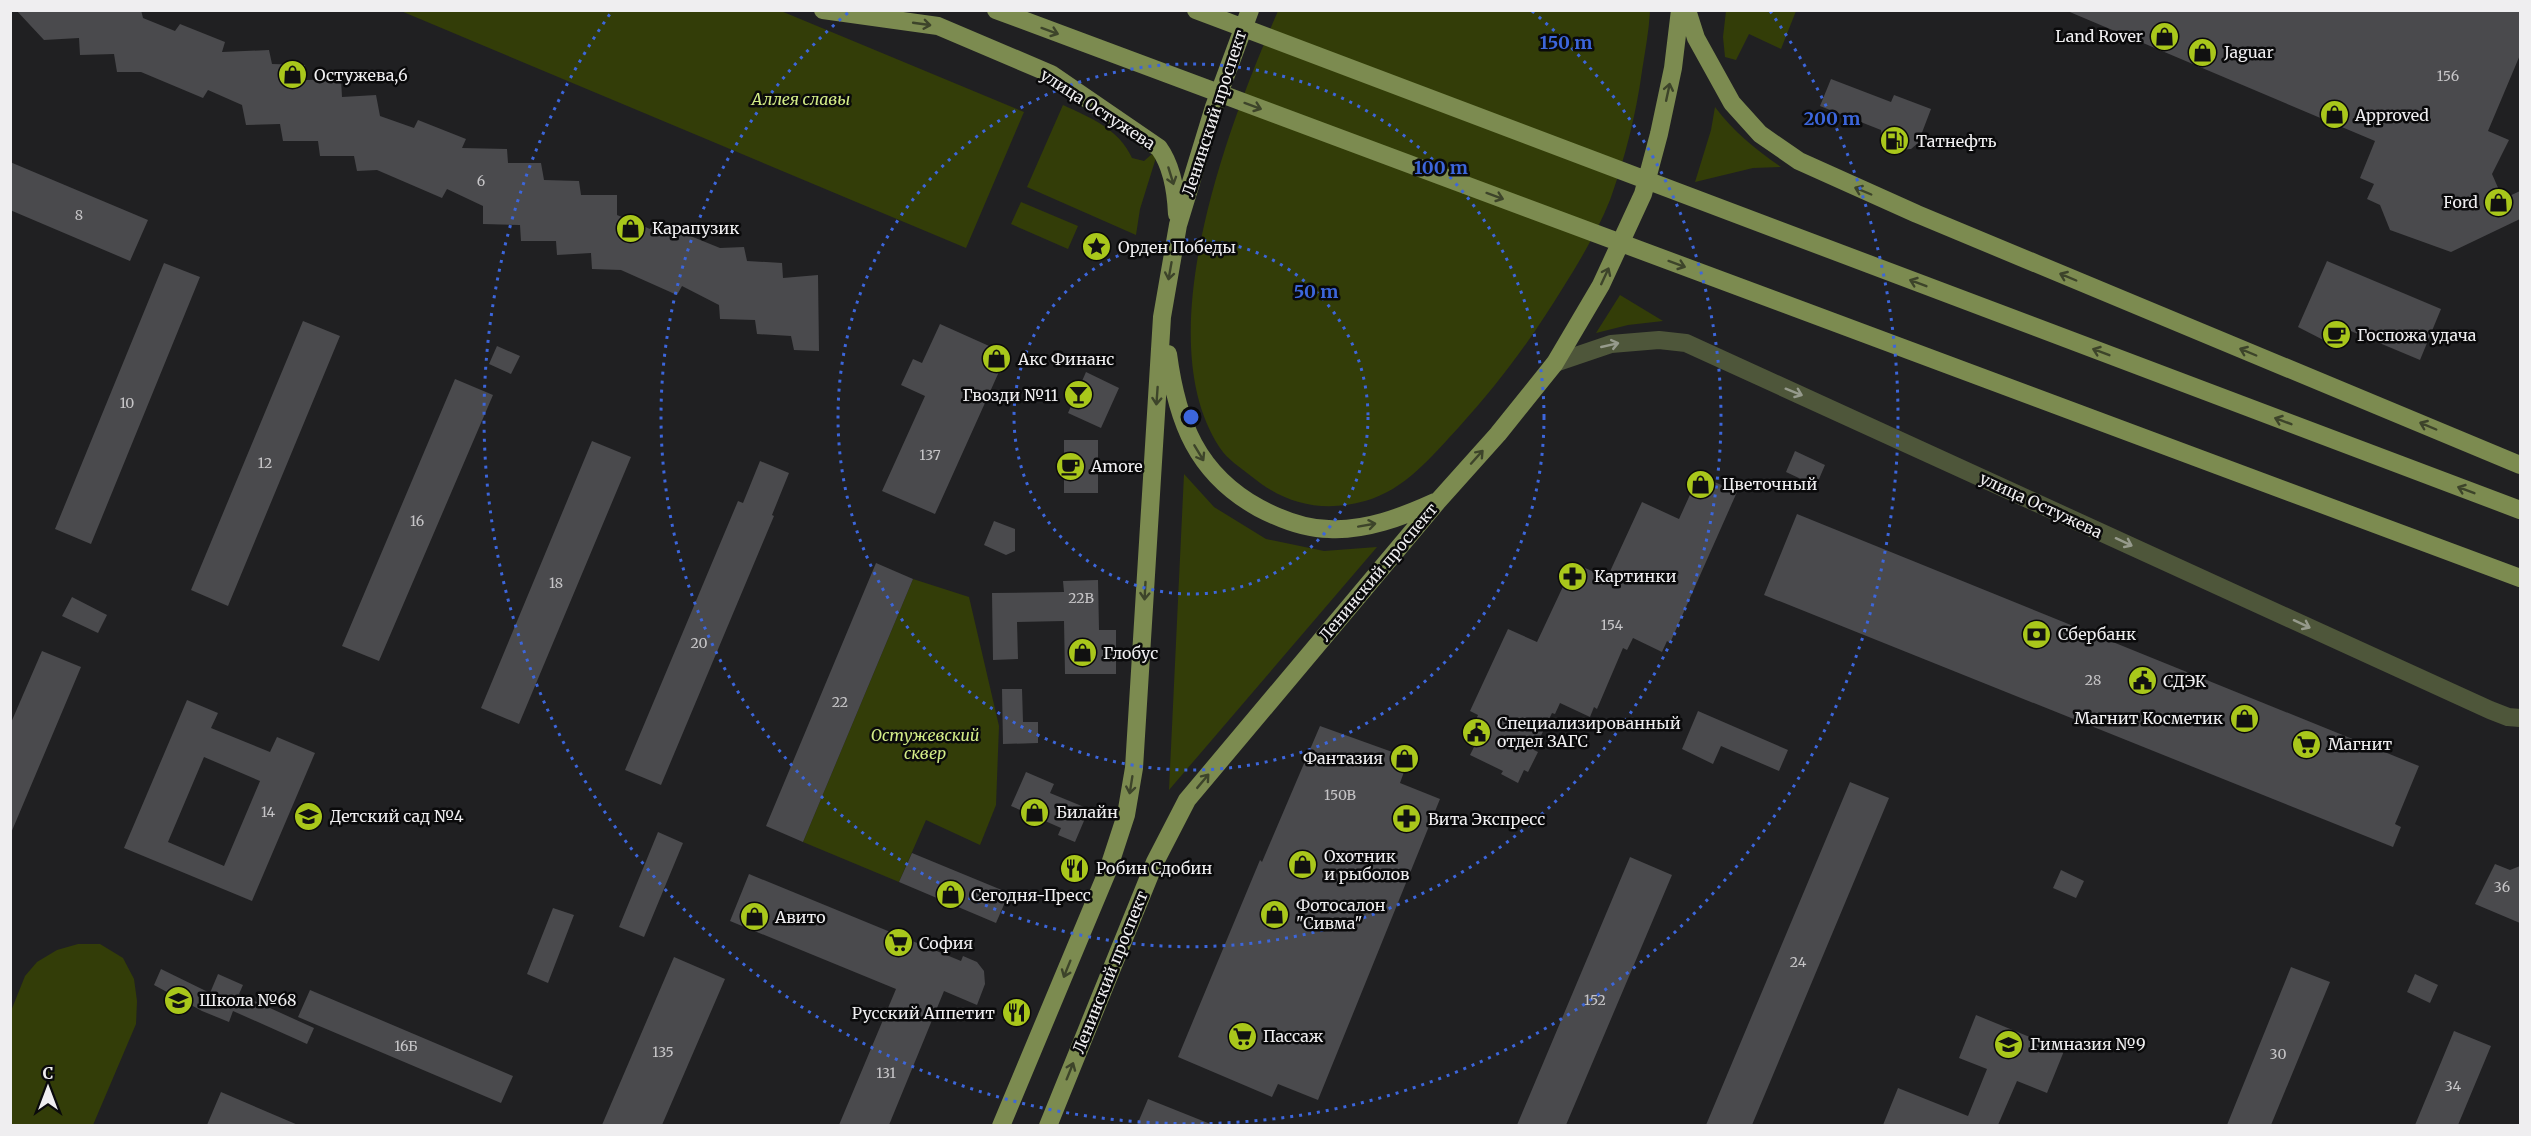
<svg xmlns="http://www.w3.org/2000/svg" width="2531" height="1136" font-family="Merriweather,serif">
<rect width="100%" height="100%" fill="#202022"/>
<path fill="#333d08" d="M 401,11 L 781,11 L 1024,112 L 966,248 Z
M 1278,11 L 1650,11 C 1649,31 1645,51 1642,71 C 1636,115 1625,158 1610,200 C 1598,230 1581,259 1564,286 C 1533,337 1499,383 1459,427 C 1432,456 1405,490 1365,501 C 1322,513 1285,504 1251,476 C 1241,468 1227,459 1220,448 C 1146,337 1230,121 1278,11 Z
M 1726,11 L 1726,10 L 1796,11 L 1781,49 L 1749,34 L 1736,60 L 1725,57 L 1723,37 Z
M 1063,105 C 1091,118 1119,129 1132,158 L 1144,161 L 1159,148 L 1140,209 L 1136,235 L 1027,187 Z
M 1715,107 C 1734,132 1755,149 1781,167 L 1753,168 L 1695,182 L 1711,130 Z
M 1021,202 L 1078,226 L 1068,249 L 1011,224 Z
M 1620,295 L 1663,321 L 1628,325 L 1596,333 Z
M 1184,474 L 1214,507 L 1266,539 L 1324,551 L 1377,547 L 1169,790 Z
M 913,579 L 969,597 L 999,726 L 996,805 L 980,845 L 926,820 L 899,882 L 803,842 Z
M 78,944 L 100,944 L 123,958 L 134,979 L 137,1001 L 136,1024 L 93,1125 L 11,1125 L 11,1011 L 25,976 L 37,962 L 57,950 Z"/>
<path fill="#4a4a4d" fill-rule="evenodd" d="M 16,10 L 141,10 L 143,18 L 175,31 L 180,24 L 225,42 L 222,52 L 269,50 L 272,64 L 305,65 L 306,80 L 341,79 L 342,97 L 376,95 L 380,116 L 414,128 L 418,120 L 466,139 L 462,148 L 507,149 L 508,163 L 541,163 L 544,180 L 579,181 L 581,195 L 617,195 L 617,215 L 650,229 L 656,222 L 720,248 L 744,247 L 747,261 L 782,263 L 783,278 L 818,275 L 819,351 L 794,350 L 791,336 L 757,334 L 755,320 L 720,319 L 719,305 L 682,286 L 677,295 L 621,270 L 592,269 L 591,253 L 557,255 L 556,241 L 521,241 L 520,225 L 483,224 L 483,206 L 447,189 L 442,198 L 377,170 L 357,171 L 354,156 L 320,156 L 318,141 L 283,141 L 280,124 L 246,125 L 242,105 L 208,90 L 203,98 L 141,72 L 117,72 L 114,54 L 80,55 L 79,38 L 44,40 Z
M 2065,10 L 2520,10 L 2520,55 L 2488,131 L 2509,140 L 2492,174 L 2503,199 L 2520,191 L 2520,219 L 2451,252 L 2390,230 L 2380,205 L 2367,199 L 2374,184 L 2360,178 L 2375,141 Z
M 1831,79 L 1891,102 L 1894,95 L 1931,109 L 1918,143 L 1911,149 L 1900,150 L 1890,146 L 1883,140 L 1881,130 L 1820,106 Z
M 10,162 L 148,220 L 130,261 L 10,210 Z
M 2327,261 L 2441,309 L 2420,360 L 2346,329 L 2339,348 L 2298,327 Z
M 164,263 L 200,277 L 91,544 L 55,529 Z
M 303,321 L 340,336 L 228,606 L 191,590 Z
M 940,324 L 1007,354 L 935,514 L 882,491 L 925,396 L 901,385 L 913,359 L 922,363 Z
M 497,346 L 520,356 L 511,374 L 489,364 Z
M 1086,372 L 1119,388 L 1101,428 L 1068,413 Z
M 455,379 L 493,395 L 379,661 L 342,646 Z
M 1064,440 L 1098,440 L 1098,493 L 1064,493 Z
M 592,441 L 631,457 L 519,724 L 481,708 Z
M 1795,451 L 1825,465 L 1816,486 L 1786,472 Z
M 760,461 L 789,473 L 772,515 L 774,516 L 661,785 L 625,770 L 738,501 L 743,503 Z
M 1699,475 L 1737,492 L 1670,643 L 1667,641 L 1662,652 L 1633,638 L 1627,650 L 1623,648 L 1597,709 L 1594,707 L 1590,717 L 1560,703 L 1555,714 L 1552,713 L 1534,750 L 1538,752 L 1528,772 L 1524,770 L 1518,783 L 1501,774 L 1503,771 L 1470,755 L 1478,739 L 1469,735 L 1478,715 L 1470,711 L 1508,629 L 1537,642 L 1574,563 L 1607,578 L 1642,502 L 1679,519 Z
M 1797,514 L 2419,766 L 2395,824 L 2401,827 L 2393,847 L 1764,595 Z
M 994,521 L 1015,529 L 1015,551 L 1006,555 L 984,545 Z
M 876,563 L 913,579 L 803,842 L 766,826 Z
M 1098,580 L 1099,630 L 1116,630 L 1116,674 L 1065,674 L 1064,621 L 1017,622 L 1018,659 L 993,660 L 992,593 L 1064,592 L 1063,581 Z
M 72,597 L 107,615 L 98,633 L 62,616 Z
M 42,651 L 81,667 L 11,833 L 10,725 Z
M 1002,689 L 1022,689 L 1023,722 L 1038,722 L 1038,743 L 1003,744 Z
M 187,700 L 218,713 L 211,728 L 270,752 L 277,737 L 315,753 L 252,901 L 124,848 ZM 204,757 L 260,781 L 224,866 L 168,842 Z
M 1698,711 L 1788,750 L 1779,771 L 1721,746 L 1713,764 L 1682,749 Z
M 1320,726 L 1409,758 L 1400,783 L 1440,799 L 1318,1100 L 1278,1084 L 1272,1097 L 1178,1057 L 1260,860 L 1262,862 Z
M 1026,772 L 1054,784 L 1050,793 L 1089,809 L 1075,842 L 1058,835 L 1061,828 L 1011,806 Z
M 1850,782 L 1889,798 L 1752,1125 L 1706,1125 Z
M 658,832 L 683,843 L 644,937 L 619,927 Z
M 912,853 L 1009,893 L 996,923 L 899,882 Z
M 1630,857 L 1672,875 L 1566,1125 L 1517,1125 Z
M 2495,864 L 2510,870 L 2520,866 L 2520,923 L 2475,904 Z
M 2061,870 L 2084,881 L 2076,898 L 2053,888 Z
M 749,874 L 961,961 L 963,956 L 977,962 L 984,971 L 985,984 L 977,1005 L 944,991 L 889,1125 L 839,1125 L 896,989 L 730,921 Z
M 553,908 L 574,915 L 548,983 L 527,974 Z
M 674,957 L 725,979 L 662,1125 L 602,1125 Z
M 2291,967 L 2330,982 L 2271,1125 L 2227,1125 Z
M 161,969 L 210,993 L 218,974 L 243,985 L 239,994 L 314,1028 L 307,1044 L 233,1011 L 229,1022 L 202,1011 L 154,985 Z
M 2415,974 L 2438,985 L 2430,1003 L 2407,992 Z
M 310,990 L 513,1076 L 501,1103 L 298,1017 Z
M 1976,1015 L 2064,1051 L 2047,1093 L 2017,1081 L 1998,1125 L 1883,1125 L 1898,1088 L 1968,1116 L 1987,1069 L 1959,1058 Z
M 2454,1031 L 2491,1046 L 2458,1125 L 2415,1125 Z
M 221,1092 L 298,1125 L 207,1125 Z
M 1148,1099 L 1213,1125 L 1137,1125 Z"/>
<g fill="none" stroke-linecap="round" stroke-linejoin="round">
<path stroke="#4e563a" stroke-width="18" d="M 1555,363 L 1611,344 L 1659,340 L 1686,343 L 2490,710 L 2508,717 L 2520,718"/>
<path stroke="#7c8b50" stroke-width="18" d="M 823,10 L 938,26 L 1051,74 L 1159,148 C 1172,166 1176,192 1177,214
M 996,10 L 2520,578
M 1196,10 L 2520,510
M 1687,10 L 1696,38 L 1732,103 L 1760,134 L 1799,161 L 1917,214 L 2520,465
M 1168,354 C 1177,422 1197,474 1259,508 C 1280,519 1305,529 1329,529 C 1365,531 1402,517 1435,502
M 1001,1126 L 1108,870 L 1126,815 L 1134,768 L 1162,317 L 1178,225 L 1214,107 L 1250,10
M 1048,1126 L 1155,862 L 1187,800 L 1438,501 L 1498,434 L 1555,363 L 1601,285 L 1643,194 L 1659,134 L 1673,68 L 1680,10"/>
</g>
<defs><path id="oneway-shaft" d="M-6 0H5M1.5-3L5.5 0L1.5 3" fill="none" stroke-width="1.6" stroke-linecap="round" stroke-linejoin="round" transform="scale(1.5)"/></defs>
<g stroke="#3d442a">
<use href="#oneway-shaft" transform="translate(922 24) rotate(8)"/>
<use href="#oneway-shaft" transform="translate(1050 31) rotate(20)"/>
<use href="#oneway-shaft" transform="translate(1668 92) rotate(-78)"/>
<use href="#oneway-shaft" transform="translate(1253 106) rotate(20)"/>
<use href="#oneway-shaft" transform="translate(1171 176) rotate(73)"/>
<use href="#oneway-shaft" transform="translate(1863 191) rotate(-157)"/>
<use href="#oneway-shaft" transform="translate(1495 196) rotate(20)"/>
<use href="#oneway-shaft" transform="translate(1677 264) rotate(20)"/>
<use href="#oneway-shaft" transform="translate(1170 271) rotate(100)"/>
<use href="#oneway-shaft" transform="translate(1605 276) rotate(-65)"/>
<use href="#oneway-shaft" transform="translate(2068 277) rotate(-157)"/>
<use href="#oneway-shaft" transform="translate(1918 283) rotate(-159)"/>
<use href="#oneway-shaft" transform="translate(2101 352) rotate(-159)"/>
<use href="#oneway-shaft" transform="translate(2248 352) rotate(-157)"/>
<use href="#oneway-shaft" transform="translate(1157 396) rotate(94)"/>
<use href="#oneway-shaft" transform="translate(2283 421) rotate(-159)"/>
<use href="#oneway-shaft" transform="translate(2428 426) rotate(-157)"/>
<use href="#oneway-shaft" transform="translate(1199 453) rotate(59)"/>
<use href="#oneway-shaft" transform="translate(1477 457) rotate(-48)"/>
<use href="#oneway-shaft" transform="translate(2466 490) rotate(-159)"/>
<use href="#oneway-shaft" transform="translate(1367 525) rotate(-10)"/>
<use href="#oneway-shaft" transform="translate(1145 591) rotate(93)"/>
<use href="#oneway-shaft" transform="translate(1203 781) rotate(-50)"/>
<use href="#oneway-shaft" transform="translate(1131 785) rotate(99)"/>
<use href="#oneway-shaft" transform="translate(1067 969) rotate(112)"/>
<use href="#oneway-shaft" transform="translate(1070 1071) rotate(-68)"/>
</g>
<g stroke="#969a8c">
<use href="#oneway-shaft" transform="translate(1610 345) rotate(-13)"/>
<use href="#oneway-shaft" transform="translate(1794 392) rotate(22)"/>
<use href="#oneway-shaft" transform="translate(2124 542) rotate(25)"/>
<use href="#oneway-shaft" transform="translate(2302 624) rotate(25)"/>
</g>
<g fill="none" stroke="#3c66dc" stroke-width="3" stroke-dasharray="3 6">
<circle cx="1191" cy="417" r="177"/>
<circle cx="1191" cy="417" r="353"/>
<path d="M1532 11A530 530 0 1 1 850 11"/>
<path d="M1770 11A707 707 0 1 1 612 11"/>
</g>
<defs>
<symbol id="shop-disc" viewBox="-11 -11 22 22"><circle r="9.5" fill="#a9c71b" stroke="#0a0a0b"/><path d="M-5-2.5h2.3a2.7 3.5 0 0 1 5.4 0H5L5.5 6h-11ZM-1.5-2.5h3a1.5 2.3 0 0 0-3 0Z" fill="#111"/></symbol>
<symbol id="fuel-disc" viewBox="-11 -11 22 22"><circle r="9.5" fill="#a9c71b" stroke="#0a0a0b"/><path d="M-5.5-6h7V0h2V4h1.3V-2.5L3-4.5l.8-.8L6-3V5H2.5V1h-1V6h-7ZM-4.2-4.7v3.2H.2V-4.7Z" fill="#111"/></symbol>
<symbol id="sight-disc" viewBox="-11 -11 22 22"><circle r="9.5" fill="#a9c71b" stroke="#0a0a0b"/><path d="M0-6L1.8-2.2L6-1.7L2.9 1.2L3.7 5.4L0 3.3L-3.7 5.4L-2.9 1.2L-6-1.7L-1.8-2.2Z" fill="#111"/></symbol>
<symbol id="cafe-disc" viewBox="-11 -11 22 22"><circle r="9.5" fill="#a9c71b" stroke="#0a0a0b"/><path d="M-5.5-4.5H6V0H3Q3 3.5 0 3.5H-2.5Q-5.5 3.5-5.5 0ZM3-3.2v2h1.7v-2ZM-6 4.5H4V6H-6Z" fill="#111"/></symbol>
<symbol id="bar-disc" viewBox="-11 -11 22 22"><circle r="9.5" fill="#a9c71b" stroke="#0a0a0b"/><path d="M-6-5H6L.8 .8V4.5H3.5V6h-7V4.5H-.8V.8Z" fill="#111"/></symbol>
<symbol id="pharmacy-disc" viewBox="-11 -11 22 22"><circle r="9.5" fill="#a9c71b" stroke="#0a0a0b"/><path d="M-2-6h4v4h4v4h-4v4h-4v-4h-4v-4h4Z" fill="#111"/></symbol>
<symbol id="bank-disc" viewBox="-11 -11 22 22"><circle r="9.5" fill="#a9c71b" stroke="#0a0a0b"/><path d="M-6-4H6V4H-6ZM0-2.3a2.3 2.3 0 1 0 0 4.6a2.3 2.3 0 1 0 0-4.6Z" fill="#111"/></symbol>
<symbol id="civic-disc" viewBox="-11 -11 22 22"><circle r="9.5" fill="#a9c71b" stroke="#0a0a0b"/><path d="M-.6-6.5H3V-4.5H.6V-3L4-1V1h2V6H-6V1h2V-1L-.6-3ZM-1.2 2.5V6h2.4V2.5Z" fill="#111"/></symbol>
<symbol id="supermarket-disc" viewBox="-11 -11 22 22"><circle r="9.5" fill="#a9c71b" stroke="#0a0a0b"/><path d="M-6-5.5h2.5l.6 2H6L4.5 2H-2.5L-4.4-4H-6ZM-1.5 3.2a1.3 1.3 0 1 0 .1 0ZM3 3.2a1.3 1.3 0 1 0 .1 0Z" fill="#111"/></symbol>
<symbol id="school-disc" viewBox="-11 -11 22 22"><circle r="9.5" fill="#a9c71b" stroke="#0a0a0b"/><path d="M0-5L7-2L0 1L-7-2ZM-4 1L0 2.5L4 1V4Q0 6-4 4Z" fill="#111"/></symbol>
<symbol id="restaurant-disc" viewBox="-11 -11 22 22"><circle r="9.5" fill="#a9c71b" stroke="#0a0a0b"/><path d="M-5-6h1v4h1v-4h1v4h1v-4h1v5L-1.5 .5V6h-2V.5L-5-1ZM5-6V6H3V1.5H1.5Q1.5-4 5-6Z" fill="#111"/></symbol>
</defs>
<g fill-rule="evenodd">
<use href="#shop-disc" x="2148" y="20" width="33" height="33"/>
<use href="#shop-disc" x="2186" y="36" width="33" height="33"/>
<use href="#shop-disc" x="276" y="58" width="33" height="33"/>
<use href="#shop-disc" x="2318" y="98" width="33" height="33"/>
<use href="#fuel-disc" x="1878" y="124" width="33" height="33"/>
<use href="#shop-disc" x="2482" y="186" width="33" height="33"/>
<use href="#shop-disc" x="614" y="212" width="33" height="33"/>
<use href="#sight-disc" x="1080" y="230" width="33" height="33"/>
<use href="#cafe-disc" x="2320" y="318" width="33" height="33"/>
<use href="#shop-disc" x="980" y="342" width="33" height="33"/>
<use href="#bar-disc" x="1062" y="378" width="33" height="33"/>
<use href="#cafe-disc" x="1054" y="450" width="33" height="33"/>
<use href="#shop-disc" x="1684" y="468" width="33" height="33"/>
<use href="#pharmacy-disc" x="1556" y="560" width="33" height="33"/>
<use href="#bank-disc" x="2020" y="618" width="33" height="33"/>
<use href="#shop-disc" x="1066" y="636" width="33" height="33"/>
<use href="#civic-disc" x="2126" y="664" width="33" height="33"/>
<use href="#shop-disc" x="2228" y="702" width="33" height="33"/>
<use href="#civic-disc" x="1460" y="716" width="33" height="33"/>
<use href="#supermarket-disc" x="2290" y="728" width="33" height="33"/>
<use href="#shop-disc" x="1388" y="742" width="33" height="33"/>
<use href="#shop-disc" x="1018" y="796" width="33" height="33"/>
<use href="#school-disc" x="292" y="800" width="33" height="33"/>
<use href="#pharmacy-disc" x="1390" y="802" width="33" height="33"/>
<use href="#shop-disc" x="1286" y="848" width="33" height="33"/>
<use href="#restaurant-disc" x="1058" y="852" width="33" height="33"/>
<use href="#shop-disc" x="934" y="878" width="33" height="33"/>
<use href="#shop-disc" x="1258" y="898" width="33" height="33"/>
<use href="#shop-disc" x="738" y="900" width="33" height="33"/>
<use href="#supermarket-disc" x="882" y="926" width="33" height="33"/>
<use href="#school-disc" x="162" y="984" width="33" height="33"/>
<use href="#restaurant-disc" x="1000" y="996" width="33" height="33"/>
<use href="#supermarket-disc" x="1226" y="1020" width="33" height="33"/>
<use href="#school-disc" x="1992" y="1028" width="33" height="33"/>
</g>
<g text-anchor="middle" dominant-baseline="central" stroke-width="5" stroke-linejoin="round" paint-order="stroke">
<g font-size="14" fill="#c6c5c7">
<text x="2448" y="76">156</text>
<text x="481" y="181">6</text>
<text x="79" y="215">8</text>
<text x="127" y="403">10</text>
<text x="930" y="455">137</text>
<text x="265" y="463">12</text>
<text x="417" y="521">16</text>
<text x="556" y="583">18</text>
<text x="1081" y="598">22В</text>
<text x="1612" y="625">154</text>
<text x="699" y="643">20</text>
<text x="2093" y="680">28</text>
<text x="840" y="702">22</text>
<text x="1340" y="795">150В</text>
<text x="268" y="812">14</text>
<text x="2502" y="887">36</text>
<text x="1798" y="962">24</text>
<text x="1595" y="1000">152</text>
<text x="406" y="1046">16Б</text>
<text x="663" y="1052">135</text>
<text x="2278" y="1054">30</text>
<text x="886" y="1073">131</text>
<text x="2453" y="1086">34</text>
</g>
<g font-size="16" fill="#efeef0" stroke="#0a0a0b" text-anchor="start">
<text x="2143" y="36" text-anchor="end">Land Rover</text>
<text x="2224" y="52">Jaguar</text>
<text x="314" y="75">Остужева,6</text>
<text x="2355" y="115">Approved</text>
<text x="1916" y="141">Татнефть</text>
<text x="2478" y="202" text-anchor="end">Ford</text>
<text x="652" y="228">Карапузик</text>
<text x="1118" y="247">Орден Победы</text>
<text x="2357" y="335">Госпожа удача</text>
<text x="1018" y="359">Акс Финанс</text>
<text x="1058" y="395" text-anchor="end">Гвозди №11</text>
<text x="1091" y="466">Amore</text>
<text x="1722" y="484">Цветочный</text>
<text x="1594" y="576">Картинки</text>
<text x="2058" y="634">Сбербанк</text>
<text x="1103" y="653">Глобус</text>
<text x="2163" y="681">СДЭК</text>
<text x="2223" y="718" text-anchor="end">Магнит Косметик</text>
<text x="1497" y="723">Специализированный<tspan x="1497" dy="18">отдел ЗАГС</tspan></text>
<text x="2328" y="744">Магнит</text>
<text x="1383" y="758" text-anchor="end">Фантазия</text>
<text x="1056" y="812">Билайн</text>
<text x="330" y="816">Детский сад №4</text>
<text x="1428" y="819">Вита Экспресс</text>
<text x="1324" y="856">Охотник<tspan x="1324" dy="18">и рыболов</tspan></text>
<text x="1096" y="868">Робин Сдобин</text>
<text x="971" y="895">Сегодня-Пресс</text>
<text x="1296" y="905">Фотосалон<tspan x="1296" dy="18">"Сивма"</tspan></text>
<text x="775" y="917">Авито</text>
<text x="919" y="943">София</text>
<text x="199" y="1000">Школа №68</text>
<text x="995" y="1013" text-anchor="end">Русский Аппетит</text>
<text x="1263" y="1036">Пассаж</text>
<text x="2030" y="1044">Гимназия №9</text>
</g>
<g font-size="16" font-style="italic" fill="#d3ec87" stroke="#0a0a0b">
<text x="801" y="99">Аллея славы</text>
<text x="925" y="735">Остужевский<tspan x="925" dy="18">сквер</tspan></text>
</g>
<g font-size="16" fill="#efeef0" stroke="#0a0a0b">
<text transform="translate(1098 109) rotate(33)">улица Остужева</text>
<text transform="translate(1214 113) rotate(-72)">Ленинский проспект</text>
<text transform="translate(2041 505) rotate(25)">улица Остужева</text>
<text transform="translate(1378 572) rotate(-50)">Ленинский проспект</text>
<text transform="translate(1110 972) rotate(-68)">Ленинский проспект</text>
</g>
</g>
<circle cx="1191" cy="417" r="9" fill="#3c66dc" stroke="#0a0a0b" stroke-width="3"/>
<g font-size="18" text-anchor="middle" font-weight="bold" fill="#3c66dc" stroke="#0a0a0b" stroke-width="5" stroke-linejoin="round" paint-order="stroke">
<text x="1566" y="49">150 m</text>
<text x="1832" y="125">200 m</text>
<text x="1441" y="174">100 m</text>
<text x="1316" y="298">50 m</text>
</g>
<rect width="2531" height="1136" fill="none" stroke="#efeef0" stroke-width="24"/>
<g transform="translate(48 1088)" stroke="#0a0a0b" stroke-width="4.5" paint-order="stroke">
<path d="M0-4.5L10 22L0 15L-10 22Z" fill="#efeef0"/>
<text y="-9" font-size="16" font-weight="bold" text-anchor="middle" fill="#efeef0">С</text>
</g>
</svg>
